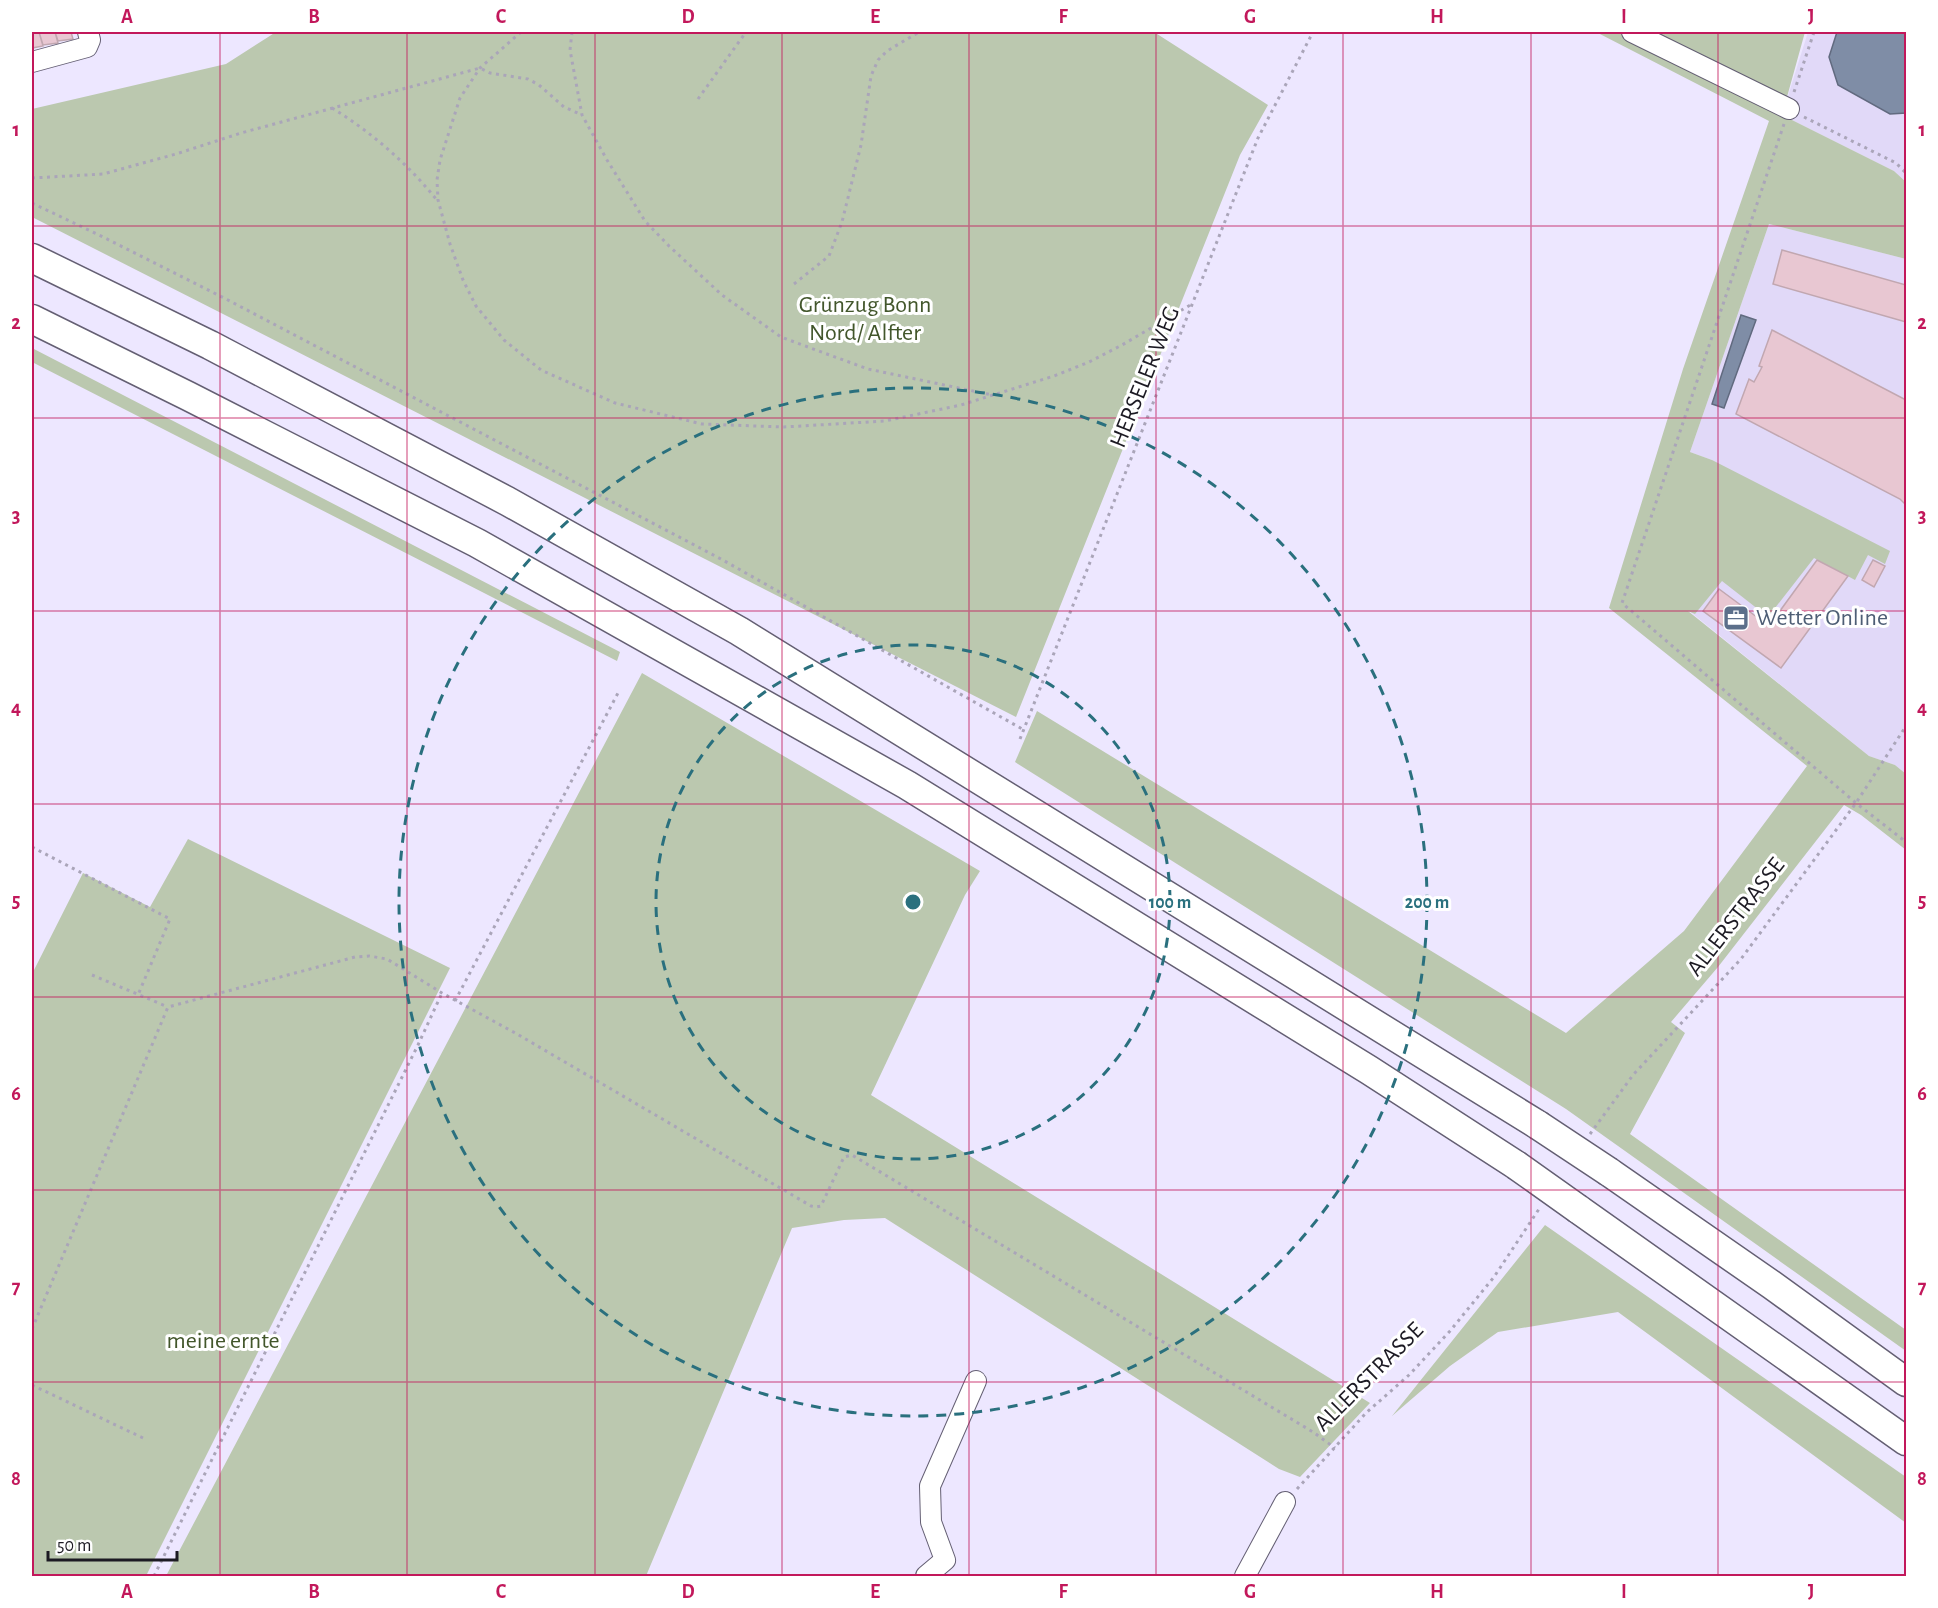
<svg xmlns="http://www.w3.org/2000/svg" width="1938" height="1608" font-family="'Alegreya Sans',sans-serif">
<rect width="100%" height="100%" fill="#ede7ff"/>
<path fill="#e1d9f8" d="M 1808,32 L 1906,32 L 1906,182 L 1894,171 L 1782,115 Z
M 1769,224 L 1906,259 L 1906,774 L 1895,765 L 1869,756 L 1667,593 L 1712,460 L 1690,452 Z"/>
<path fill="#bbc8af" d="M 276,32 L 1154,32 L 1268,105 L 1240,155 L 1016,717 L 32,217 L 32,109 L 226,64 Z
M 1596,32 L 1805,32 L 1782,115 L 1894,171 L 1906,182 L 1906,259 L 1769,224 L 1690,452 L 1712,460 L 1890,551 L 1885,564 L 1868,555 L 1855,580 L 1814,558 L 1768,617 L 1722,581 L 1695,614 L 1688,611 L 1869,756 L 1895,765 L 1906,774 L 1906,850 L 1861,815 L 1844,805 L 1718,967 L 1671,1022 L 1685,1033 L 1630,1134 L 1906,1330 L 1906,1351 L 1566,1109 L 1015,762 L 1037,711 L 1566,1033 L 1684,931 L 1807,766 L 1609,608 L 1683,369 L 1769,121 Z
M 32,348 L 620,652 L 617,661 L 32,362 Z
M 642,673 L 980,871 L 965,895 L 871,1095 L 1370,1403 L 1300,1477 L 1279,1469 L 885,1218 L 844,1220 L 792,1228 L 646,1576 L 166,1576 Z
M 188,839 L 450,968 L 146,1576 L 32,1576 L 32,974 L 83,873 L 150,907 Z
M 1545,1225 L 1906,1477 L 1906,1523 L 1618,1312 L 1498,1332 L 1450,1366 L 1392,1416 Z"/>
<path fill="#7f8da6" stroke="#616a7f" stroke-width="1.5" d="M 1837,32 L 1906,32 L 1906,113 L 1890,114 L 1838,85 L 1829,57 Z
M 1741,315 L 1756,320 L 1724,408 L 1712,404 Z"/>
<path fill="#e8c7d2" stroke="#c1a7b0" stroke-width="1.5" d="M 32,32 L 39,32 L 43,46 L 32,48 Z
M 39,32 L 55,32 L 58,43 L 43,45 Z
M 55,32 L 71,32 L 73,39 L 58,41 Z
M 1782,250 L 1906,285 L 1906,322 L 1773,284 Z
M 1772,330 L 1906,400 L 1906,505 L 1900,499 L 1736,414 L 1749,379 L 1754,382 L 1762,367 L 1759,366 Z
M 1817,560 L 1848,576 L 1781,668 L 1703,611 L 1719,589 L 1769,626 Z
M 1873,560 L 1885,566 L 1874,587 L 1862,580 Z"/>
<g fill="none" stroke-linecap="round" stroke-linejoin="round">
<defs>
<path id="minor" d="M 1632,32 L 1789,109
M 32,62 L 87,47 L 90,40 L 88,32
M 926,1576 L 945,1560 L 931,1522 L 930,1486 L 976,1381
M 1245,1576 L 1285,1502"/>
<path id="highway" d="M 32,258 L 210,345 L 507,501 L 739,631 L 1538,1125
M 32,319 L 188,396 L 477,543 L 907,785 L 1369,1070 L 1516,1165
M 1609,1172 L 1772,1285 L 1906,1382
M 1578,1209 L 1906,1441"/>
</defs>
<use href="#minor" stroke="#645f73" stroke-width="22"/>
<use href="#highway" stroke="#645f73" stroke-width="31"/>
<path stroke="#aaa5b9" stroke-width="3" stroke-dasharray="3 4.5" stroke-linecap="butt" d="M 521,32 L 480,68 L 460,98 L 440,160 L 437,180 L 438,200 L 450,244 L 463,280 L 476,306 L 504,340 L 541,370 L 615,403 L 702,424 L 784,427 L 885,421 L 961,405 L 1054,376 L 1089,362 L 1122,345 L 1192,304
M 572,32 L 570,50 L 582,115 L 607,160 L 645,221 L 669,246 L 722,295 L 781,337 L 816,350 L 868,369 L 992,395
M 1794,92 L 1814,32
M 698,99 L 746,32
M 332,108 C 371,132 407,163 436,199
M 1804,117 L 1896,163 L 1906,173
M 1784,124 L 1622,603 L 1856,803 L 1906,842
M 32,178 L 103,174 L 176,154 L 241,133 L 480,68 L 490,73 L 528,79 L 539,85 L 564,107 L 582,115
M 32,203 L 103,237 L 226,299 L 721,559 L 1024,730
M 794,284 L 829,256 L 842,222 L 861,145 L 871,76 L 878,60 L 887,51 L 919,32
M 1020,739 L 1258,138 L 1313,32
M 32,847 L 170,919 L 138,995
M 92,975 L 168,1007
M 455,1001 L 618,693
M 1590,1134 L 1633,1075 L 1741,959 L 1856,803 L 1906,726
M 32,1329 L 168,1007 L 355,957 L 369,956 L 387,959 L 442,993 L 517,1034 L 811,1206 L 816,1207 L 821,1206 L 844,1157 L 852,1155 L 1313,1432 L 1335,1448
M 32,1385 L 143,1438
M 1297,1489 L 1366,1413 L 1409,1375 L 1450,1331 L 1494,1277 L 1539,1209
M 154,1576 L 418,1045 L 442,993"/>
<use href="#minor" stroke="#fff" stroke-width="20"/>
<use href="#highway" stroke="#fff" stroke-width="28"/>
<defs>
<path id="highway-bridge" d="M 1538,1125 L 1609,1172
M 1516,1165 L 1578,1209"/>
</defs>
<use href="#highway-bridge" stroke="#645f73" stroke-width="31" stroke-linecap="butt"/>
<use href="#highway-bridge" stroke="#fff" stroke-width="28"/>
</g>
<path fill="none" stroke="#c2185b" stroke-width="1.5" stroke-opacity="0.55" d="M 220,32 L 220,1576M 407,32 L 407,1576M 595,32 L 595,1576M 782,32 L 782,1576M 969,32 L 969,1576M 1156,32 L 1156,1576M 1343,32 L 1343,1576M 1531,32 L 1531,1576M 1718,32 L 1718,1576M 32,226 L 1906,226M 32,418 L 1906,418M 32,611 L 1906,611M 32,804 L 1906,804M 32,997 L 1906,997M 32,1190 L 1906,1190M 32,1382 L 1906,1382"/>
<g fill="none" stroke="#2a707e" stroke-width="3" stroke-dasharray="10 8">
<circle cx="913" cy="902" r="257"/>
<circle cx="913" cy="902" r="514"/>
</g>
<defs>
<symbol id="office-square" viewBox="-11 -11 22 22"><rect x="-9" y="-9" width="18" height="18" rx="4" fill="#5c6f8a" stroke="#fff"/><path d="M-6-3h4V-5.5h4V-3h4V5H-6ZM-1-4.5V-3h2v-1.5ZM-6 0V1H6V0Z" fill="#fff"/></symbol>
</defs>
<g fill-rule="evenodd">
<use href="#office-square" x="1721" y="603" width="30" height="30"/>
</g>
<g text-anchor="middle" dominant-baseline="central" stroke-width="6" stroke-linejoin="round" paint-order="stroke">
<g font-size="24" fill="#42562b" stroke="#fff">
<text x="865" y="305">Grünzug Bonn<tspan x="865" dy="28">Nord/ Alfter</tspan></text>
<text x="223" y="1341">meine ernte</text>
</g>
<g font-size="24" fill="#1c1a23" stroke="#fff">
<text transform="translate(1145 377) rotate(-68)">HERSELER WEG</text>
<text transform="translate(1736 917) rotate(-52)">ALLERSTRASSE</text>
<text transform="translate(1369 1377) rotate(-45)">ALLERSTRASSE</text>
</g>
<g font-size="24" fill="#4e5e75" stroke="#fff" text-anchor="start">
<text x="1756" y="618">Wetter Online</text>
</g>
</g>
<circle cx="913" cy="902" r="9" fill="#2a707e" stroke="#fff" stroke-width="3"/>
<g font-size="18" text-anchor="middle" font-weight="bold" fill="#2a707e" stroke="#fff" stroke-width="6" stroke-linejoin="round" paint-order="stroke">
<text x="1170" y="908">100 m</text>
<text x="1427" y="908">200 m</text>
</g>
<rect width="1938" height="1608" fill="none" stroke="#ffffff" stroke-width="66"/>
<path d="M48 1551v9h129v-9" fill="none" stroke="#1c1a23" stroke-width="3"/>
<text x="57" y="1551" font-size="18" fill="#1c1a23" stroke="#ffffff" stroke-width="4.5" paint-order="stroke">50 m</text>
<rect x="33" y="33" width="1872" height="1542" fill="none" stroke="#c2185b" stroke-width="2"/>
<g font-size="20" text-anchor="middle" font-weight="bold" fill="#c2185b">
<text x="127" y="23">A</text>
<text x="314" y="23">B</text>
<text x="501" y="23">C</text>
<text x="688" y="23">D</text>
<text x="875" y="23">E</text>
<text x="1063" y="23">F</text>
<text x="1250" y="23">G</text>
<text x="1437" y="23">H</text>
<text x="1624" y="23">I</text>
<text x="1811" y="23">J</text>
<text x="16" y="136">1</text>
<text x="1922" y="136">1</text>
<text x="16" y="329">2</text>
<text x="1922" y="329">2</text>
<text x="16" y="522">3</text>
<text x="1922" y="522">3</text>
<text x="16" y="714">4</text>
<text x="1922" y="714">4</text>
<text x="16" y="907">5</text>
<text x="1922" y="907">5</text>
<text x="16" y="1100">6</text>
<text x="1922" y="1100">6</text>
<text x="16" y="1293">7</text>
<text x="1922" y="1293">7</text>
<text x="16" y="1485">8</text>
<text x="1922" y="1485">8</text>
<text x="127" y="1598">A</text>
<text x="314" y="1598">B</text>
<text x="501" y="1598">C</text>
<text x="688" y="1598">D</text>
<text x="875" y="1598">E</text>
<text x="1063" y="1598">F</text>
<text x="1250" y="1598">G</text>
<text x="1437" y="1598">H</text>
<text x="1624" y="1598">I</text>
<text x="1811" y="1598">J</text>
</g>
</svg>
